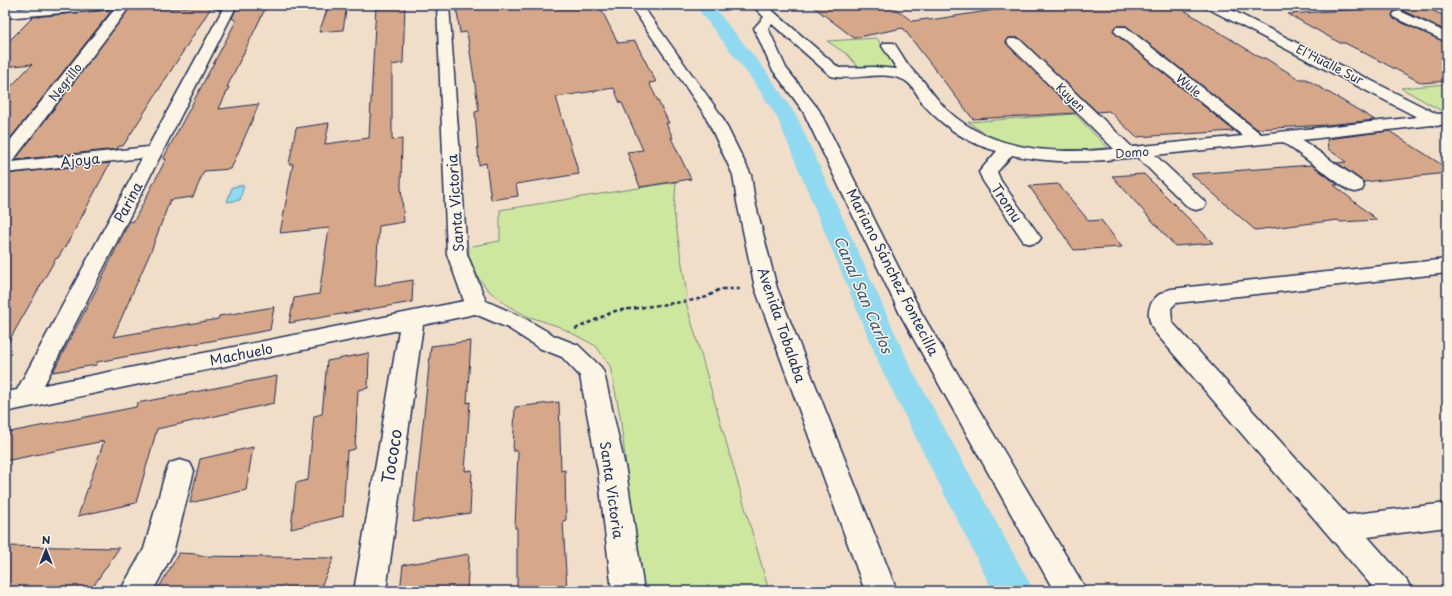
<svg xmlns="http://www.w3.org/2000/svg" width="1452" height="596" font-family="'Playpen Sans',sans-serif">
<rect width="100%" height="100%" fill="#f1dec9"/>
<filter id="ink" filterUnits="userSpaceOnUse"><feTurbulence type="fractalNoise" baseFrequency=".025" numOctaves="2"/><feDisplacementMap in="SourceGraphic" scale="8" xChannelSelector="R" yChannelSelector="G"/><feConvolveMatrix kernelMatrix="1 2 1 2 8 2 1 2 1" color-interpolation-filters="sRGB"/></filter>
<g filter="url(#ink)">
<path fill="#cde79e" stroke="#748b7e" d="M 877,38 L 897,72 L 858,67 L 848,55 L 827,41 Z
M 1447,84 L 1447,109 L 1440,110 L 1401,88 Z
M 1075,114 L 1108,148 C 1056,152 1012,155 968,122 Z
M 676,182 L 674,212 L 687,296 L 685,299 L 769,591 L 645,591 L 629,490 L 620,415 L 610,366 L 596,346 L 560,327 L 527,316 L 508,306 L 489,291 L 479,279 L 469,257 L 469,249 L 472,246 L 500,241 L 500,210 Z"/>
<path fill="#8fd9f1" stroke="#6195b6" d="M 244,185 L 240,200 L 227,202 L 232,187 Z"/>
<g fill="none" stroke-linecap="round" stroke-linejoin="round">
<path fill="#8fd9f1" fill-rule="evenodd" d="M 695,5 L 712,5 L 766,71 L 797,117 L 911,368 L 1034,591 L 993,591 L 881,368 L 777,117 L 751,78 Z"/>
</g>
<path fill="#d6a788" stroke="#1b2f5e" d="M 115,5 L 116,5 L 5,145 L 5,93 L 32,64 L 5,67 L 5,45 L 33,17 L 108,10 Z
M 132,5 L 135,5 L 135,10 L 223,5 L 220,11 L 212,6 L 123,146 L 119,146 L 117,149 L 15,160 Z
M 238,5 L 267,5 L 227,87 L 229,87 L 219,109 L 259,104 L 231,169 L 204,171 L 193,197 L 170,200 L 151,251 L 113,337 L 218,319 L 219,316 L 274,307 L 270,330 L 97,362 L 96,365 L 53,372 L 99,284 L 129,222 L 134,221 L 166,159 L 163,159 L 236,21 L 232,18 Z
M 329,5 L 347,5 L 343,30 L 319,32 Z
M 376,5 L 405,5 L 403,63 L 392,65 L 392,140 L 402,139 L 401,187 L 404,222 L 379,226 L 375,286 L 413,280 L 412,302 L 289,323 L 294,298 L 319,294 L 329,228 L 280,233 L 293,164 L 289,164 L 296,128 L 329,123 L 325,144 L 369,138 Z
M 456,5 L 599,5 L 618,43 L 635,41 L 656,82 L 649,83 L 669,123 L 666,123 L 673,138 L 671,138 L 691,179 L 640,187 L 627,152 L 643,150 L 622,103 L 620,103 L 614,88 L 556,97 L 579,174 L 516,184 L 518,196 L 491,200 L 486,163 L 479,165 L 475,112 L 479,111 L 467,32 L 460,33 Z
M 811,5 L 890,5 L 912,21 L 928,19 L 930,20 L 994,10 L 985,5 L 1179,5 L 1179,7 L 1261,58 L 1265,58 L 1299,79 L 1306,79 L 1375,120 L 1326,125 L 1257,129 L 1126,26 L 1116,26 L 1113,31 L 1234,131 L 1136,137 L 1109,111 L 1097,112 L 1019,38 L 1009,38 L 1006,43 L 1076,113 L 973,119 L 903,28 L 854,38 Z
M 1420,5 L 1447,17 L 1447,31 L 1401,10 L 1394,11 L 1392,16 L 1394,19 L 1447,43 L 1447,81 L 1422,83 L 1345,43 L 1340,43 L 1288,14 Z
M 1389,131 L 1447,168 L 1447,173 L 1364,182 L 1337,163 L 1346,162 L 1328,149 L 1327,139 Z
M 110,163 L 71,237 L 58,258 L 56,258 L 5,348 L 5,174 Z
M 1312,165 L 1338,185 L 1334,185 L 1377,220 L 1340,222 L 1338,220 L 1255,230 L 1191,174 Z
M 1144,174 L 1213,243 L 1175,246 L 1112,176 Z
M 1058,184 L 1089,221 L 1101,220 L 1122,247 L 1074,250 L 1029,186 Z
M 471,341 L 467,403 L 470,402 L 465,471 L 472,470 L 470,513 L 413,522 L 431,346 Z
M 369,353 L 368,388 L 358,390 L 355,449 L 347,451 L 343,516 L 291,529 L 296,483 L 308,480 L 314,416 L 322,414 L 327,361 Z
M 277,376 L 274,403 L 157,429 L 136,503 L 78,516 L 104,441 L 5,461 L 5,433 L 136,407 L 137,403 Z
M 559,402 L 561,471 L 565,470 L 566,520 L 563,521 L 567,591 L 517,591 L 517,528 L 515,528 L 518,451 L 513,451 L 515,407 Z
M 253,447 L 246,490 L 190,503 L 200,459 Z
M 5,546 L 119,548 L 90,591 L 5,591 Z
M 179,553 L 198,554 L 198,556 L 334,558 L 319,591 L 157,591 Z
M 469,554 L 467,591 L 400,591 L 403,565 Z"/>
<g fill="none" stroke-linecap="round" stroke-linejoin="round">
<defs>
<path id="street" d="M 64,5 L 114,5 L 108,9 L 5,18 L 5,10 Z
M 118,5 L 131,5 L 12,162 L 148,147 L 225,5 L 237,5 L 44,385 L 464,301 L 447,254 L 437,5 L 449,5 L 467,254 L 486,301 L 524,318 L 555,336 L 578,345 L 601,367 L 604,373 L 626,471 L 644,591 L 612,591 L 598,471 L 580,376 L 562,357 L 539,348 L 508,328 L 475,314 L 423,325 L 386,591 L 354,591 L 399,330 L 5,412 L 5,392 L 17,390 L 142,158 L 5,173 L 5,147 Z
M 630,5 L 642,5 L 721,115 L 751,175 L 755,202 L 777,288 L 897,591 L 865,591 L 755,288 L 737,202 L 733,175 L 705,115 Z
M 752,5 L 766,5 L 839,68 L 874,67 L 897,69 L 882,46 L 884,43 L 894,43 C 901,53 907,65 915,73 C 917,76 921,78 924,82 C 931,91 938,101 947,110 C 992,152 1056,154 1114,149 L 1009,45 L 1007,42 L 1009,39 L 1019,39 L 1132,147 L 1243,136 L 1116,33 L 1114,30 L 1116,27 L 1126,27 L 1261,134 L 1417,117 L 1207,8 L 1206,5 L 1222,5 L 1437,114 L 1447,113 L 1447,123 L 1437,126 L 1432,125 L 1302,140 L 1362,182 L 1364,186 L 1362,190 L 1355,192 L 1348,190 L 1283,142 L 1155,155 L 1203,200 L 1206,204 L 1203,208 L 1196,210 L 1189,208 L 1137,157 C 1095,162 1053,164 1012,155 L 997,172 L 1001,181 L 1041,238 L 1038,242 L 1031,244 L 1024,242 L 983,181 L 979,172 L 997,151 C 969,144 944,127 925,106 C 918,98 914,85 904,80 C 882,69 853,82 831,76 L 772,24 L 768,28 L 786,68 L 819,110 L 922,314 L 1087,591 L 1054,591 L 900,314 L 803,111 L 772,69 L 754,28 L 764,17 Z
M 1400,11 L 1447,33 L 1447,42 L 1395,18 L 1393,15 L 1395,12 Z
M 1447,259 L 1447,273 L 1176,303 L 1171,308 L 1172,322 L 1347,515 L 1447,503 L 1447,527 L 1368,537 L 1407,581 L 1412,591 L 1376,591 L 1154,331 C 1143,312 1150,295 1171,289 Z
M 180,460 L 190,463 L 194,471 L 173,553 L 153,591 L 120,591 L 144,549 L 166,471 L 170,463 Z"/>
<path id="secondary" d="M 7,5 L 21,5 L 10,17 L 5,18 L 5,7 Z"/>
</defs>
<use href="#street" stroke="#1b2f5e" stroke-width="3"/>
<use href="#secondary" stroke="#1b2f5e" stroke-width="3"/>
<path stroke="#1b2f5e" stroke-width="1.5" stroke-dasharray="2.5 2" stroke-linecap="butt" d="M 1187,5 L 1194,8"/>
<path stroke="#1b2f5e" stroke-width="2.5" stroke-dasharray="4 3" stroke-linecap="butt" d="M 575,329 L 615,311 L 689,301 L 707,297 L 720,289 L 742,289"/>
<use href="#street" fill="#fcf5e5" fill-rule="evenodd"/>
<use href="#secondary" fill="#fcf5e5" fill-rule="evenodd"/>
</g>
</g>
<g text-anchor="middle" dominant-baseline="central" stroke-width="3" stroke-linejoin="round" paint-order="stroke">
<g font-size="12" fill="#1b2f5e" stroke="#fcf5e5">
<text transform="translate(1330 64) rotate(27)">El Hualle Sur</text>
<text transform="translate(65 82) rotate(-52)">Negrillo</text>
<text transform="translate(1189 85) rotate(39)">Wule</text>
<text transform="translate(1071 97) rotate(44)">Kuyen</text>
<text transform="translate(1132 152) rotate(-4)">Domo</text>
</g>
<g font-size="14" fill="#1b2f5e" stroke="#fcf5e5">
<text transform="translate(80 160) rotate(-6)">Ajoya</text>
<text transform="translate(128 202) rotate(-62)">Parina</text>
<text transform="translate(455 203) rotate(-94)">Santa Victoria</text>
<text transform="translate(1007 203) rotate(56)">Tromu</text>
<text transform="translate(893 272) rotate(63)">Mariano Sánchez Fontecilla</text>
<text transform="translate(782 325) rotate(71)">Avenida Tobalaba</text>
<text transform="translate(241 354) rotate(-11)">Machuelo</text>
<text transform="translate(612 490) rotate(82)">Santa Victoria</text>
</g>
<g font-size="15" font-style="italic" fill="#385a83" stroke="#fcf5e5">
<text transform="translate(864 294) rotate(67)">Canal San Carlos</text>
</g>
<g font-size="17" fill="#1b2f5e" stroke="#fcf5e5">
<text transform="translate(391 456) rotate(-81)">Tococo</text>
</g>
</g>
<rect width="1452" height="596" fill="none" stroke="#fcf5e5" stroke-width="20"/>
<rect x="10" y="10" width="1432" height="576" fill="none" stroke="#1b2f5e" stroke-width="1.5" filter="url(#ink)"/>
<g transform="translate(46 550)" stroke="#fcf5e5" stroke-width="3" paint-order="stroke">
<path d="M0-3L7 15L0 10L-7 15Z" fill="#1b2f5e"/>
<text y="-6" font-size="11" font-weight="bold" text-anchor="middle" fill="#1b2f5e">N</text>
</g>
</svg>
